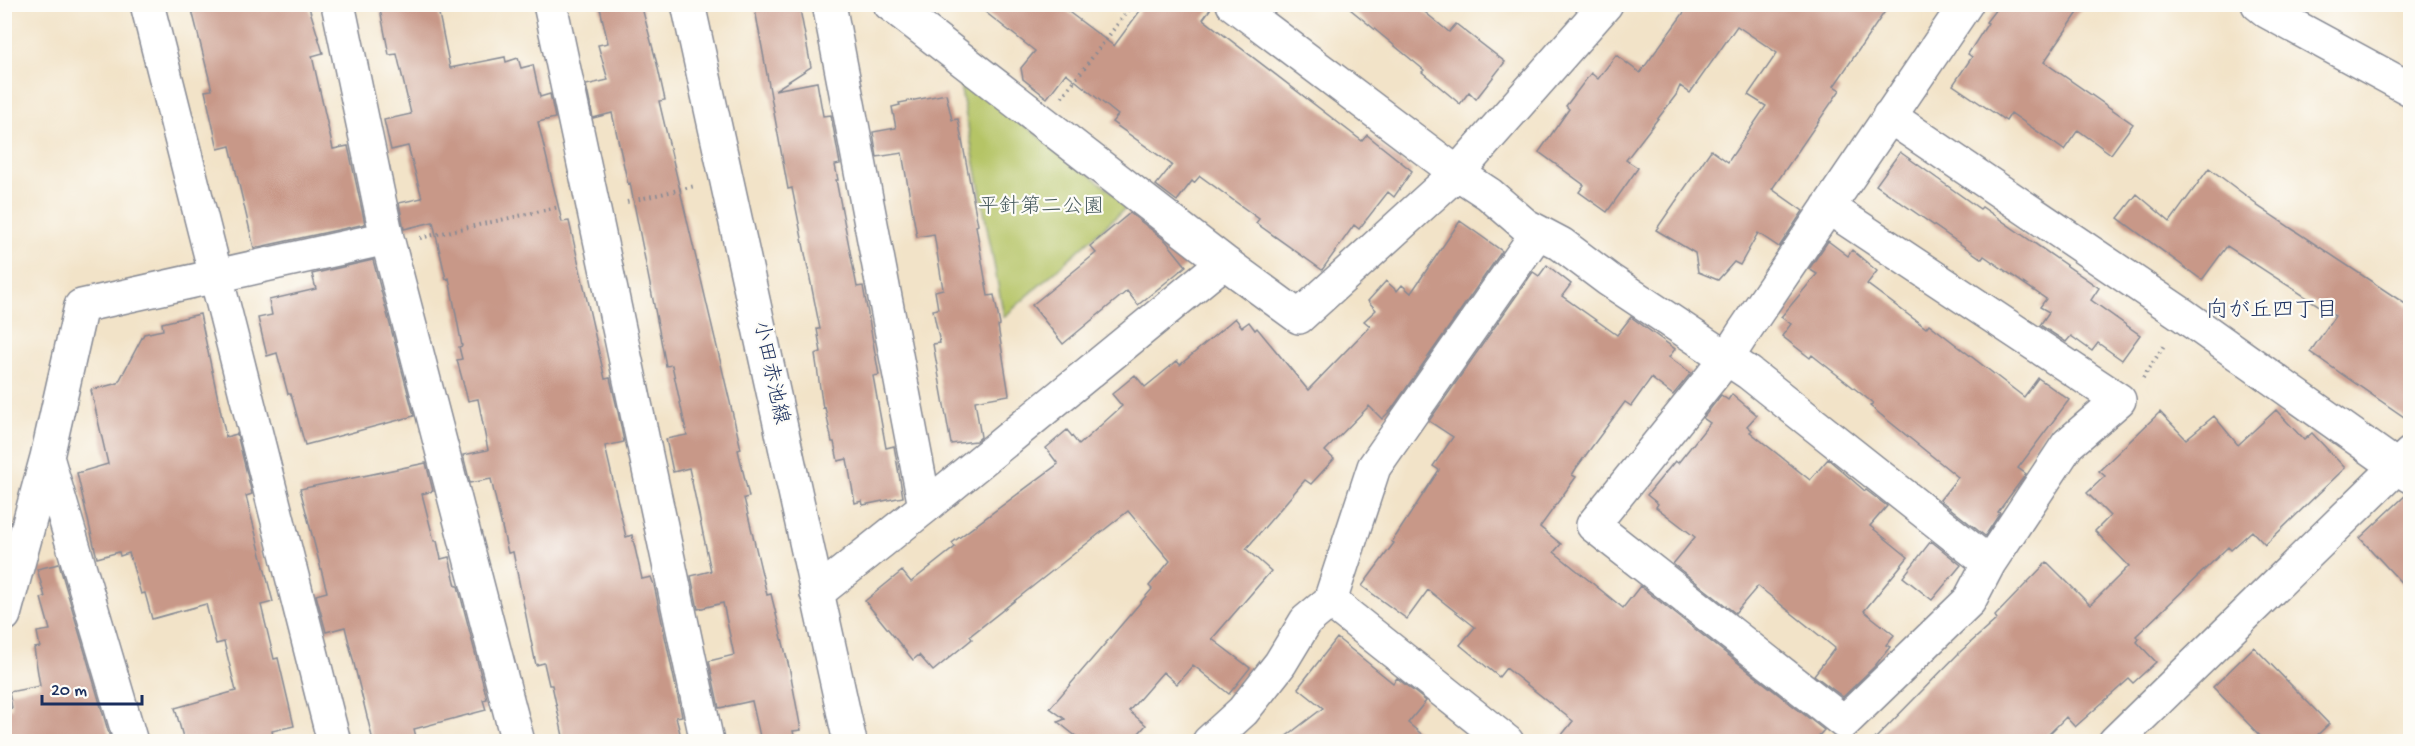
<svg xmlns="http://www.w3.org/2000/svg" width="2415" height="746" font-family="'Gochi Hand','Klee One',sans-serif">
<rect width="100%" height="100%" fill="#fdfcf7"/>
<filter id="ink" filterUnits="userSpaceOnUse"><feTurbulence type="fractalNoise" baseFrequency=".0167" numOctaves="2"/><feDisplacementMap in="SourceGraphic" scale="12" xChannelSelector="R" yChannelSelector="G"/><feConvolveMatrix kernelMatrix="1 2 1 2 8 2 1 2 1" color-interpolation-filters="sRGB"/></filter>
<filter id="wash" filterUnits="userSpaceOnUse"><feTurbulence type="fractalNoise" baseFrequency=".008" numOctaves="4" result="noise"/><feDisplacementMap in="SourceGraphic" scale="24" xChannelSelector="R" yChannelSelector="G"/><feGaussianBlur stdDeviation="1.35" result="paint"/><feColorMatrix in="noise" values="0 0 0 0 0 0 0 0 0 0 0 0 0 0 0 0 0 1.4 0 .05"/><feComposite in="paint" operator="in"/></filter>
<g filter="url(#wash)">
<rect width="100%" height="100%" fill="#f2e3c8"/>
<path fill="#b5c466" stroke="#687a62" stroke-width="1.5" d="M 958,74 L 1129,205 L 1004,317 Z"/>
<g id="blocks">
<path fill="#c89888" d="M 216,4 L 308,4 L 323,53 L 312,56 L 333,149 L 348,146 L 365,224 L 254,248 L 230,146 L 218,149 L 205,91 L 212,90 L 192,10 Z
M 379,4 L 437,4 L 450,68 L 505,57 L 506,62 L 518,58 L 521,68 L 533,65 L 540,97 L 550,94 L 555,118 L 538,122 L 562,222 L 569,221 L 605,379 L 610,378 L 618,412 L 624,442 L 605,446 L 626,537 L 632,535 L 642,579 L 651,577 L 654,585 L 682,716 L 676,717 L 682,741 L 564,741 L 552,685 L 549,685 L 544,663 L 536,665 L 513,552 L 508,553 L 491,479 L 470,483 L 463,455 L 488,450 L 478,399 L 468,401 L 457,360 L 462,359 L 459,347 L 462,346 L 449,278 L 446,279 L 433,222 L 404,229 L 399,203 L 422,198 L 408,146 L 391,150 L 384,120 L 411,114 L 397,54 L 389,55 Z
M 599,4 L 641,4 L 657,64 L 665,100 L 659,101 L 741,449 L 738,450 L 749,497 L 744,498 L 767,595 L 771,594 L 790,671 L 801,730 L 793,731 L 795,741 L 761,741 L 752,701 L 719,708 L 709,661 L 734,655 L 723,603 L 698,609 L 691,576 L 711,571 L 689,468 L 673,472 L 666,439 L 687,435 L 672,365 L 666,366 L 630,183 L 628,184 L 612,113 L 593,118 L 586,85 L 608,80 L 598,45 L 608,43 Z
M 754,4 L 799,4 L 811,67 L 775,90 L 817,82 L 823,116 L 831,115 L 840,164 L 835,165 L 838,180 L 836,180 L 857,287 L 863,286 L 879,375 L 873,376 L 886,448 L 894,446 L 903,497 L 863,505 L 862,501 L 855,503 L 847,459 L 838,461 L 834,442 L 832,442 L 825,407 L 823,408 L 815,354 L 821,352 L 817,329 L 820,329 L 792,188 L 788,189 Z
M 975,4 L 1058,4 L 1114,46 L 1145,4 L 1214,4 L 1203,19 L 1362,141 L 1367,135 L 1412,171 L 1394,197 L 1388,192 L 1359,229 L 1354,225 L 1322,270 L 1256,223 L 1259,219 L 1200,176 L 1194,183 L 1192,181 L 1177,201 L 1156,185 L 1172,165 L 1112,122 L 1118,115 L 1066,73 L 1047,98 L 1023,79 L 1021,68 L 1035,51 Z
M 1344,4 L 1415,4 L 1449,32 L 1456,24 L 1505,62 L 1476,99 L 1469,92 L 1460,104 L 1422,72 L 1424,70 Z
M 1690,4 L 1890,4 L 1834,86 L 1840,90 L 1772,189 L 1803,211 L 1779,247 L 1758,233 L 1740,265 L 1734,262 L 1718,280 L 1698,272 L 1695,253 L 1656,230 L 1711,150 L 1728,162 L 1766,106 L 1748,95 L 1777,53 L 1737,26 L 1690,93 L 1680,86 L 1676,95 L 1626,160 L 1638,168 L 1607,212 L 1579,192 L 1584,185 L 1539,152 L 1569,109 L 1566,106 L 1591,73 L 1598,79 L 1616,55 L 1640,73 Z
M 2000,4 L 2084,4 L 2044,62 L 2133,124 L 2111,154 L 2078,130 L 2064,150 L 2011,113 L 2006,121 L 1953,85 L 1972,57 L 1968,54 L 1988,23 L 1986,22 Z
M 946,94 L 952,120 L 958,119 L 978,225 L 976,226 L 988,296 L 994,295 L 1000,325 L 998,326 L 1009,395 L 975,401 L 981,437 L 976,441 L 951,444 L 933,344 L 940,343 L 933,310 L 938,309 L 935,291 L 943,289 L 934,234 L 917,237 L 902,153 L 877,157 L 873,132 L 896,128 L 892,107 L 900,105 L 899,103 Z
M 1900,152 L 1980,209 L 1982,207 L 2099,288 L 2091,300 L 2140,335 L 2122,360 L 2098,343 L 2092,351 L 2071,336 L 2066,342 L 2040,325 L 2049,312 L 2040,307 L 2046,299 L 1984,256 L 1982,259 L 1876,185 Z
M 2209,168 L 2257,204 L 2256,205 L 2410,307 L 2410,421 L 2310,352 L 2335,316 L 2227,246 L 2202,280 L 2118,218 L 2137,194 L 2170,222 Z
M 1130,213 L 1166,241 L 1186,266 L 1138,305 L 1127,291 L 1063,344 L 1032,305 L 1096,253 L 1090,246 Z
M 1460,221 L 1502,251 L 1391,410 L 1382,419 L 1369,406 L 1325,451 L 1334,459 L 1311,484 L 1305,480 L 1246,549 L 1271,571 L 1212,639 L 1250,668 L 1229,694 L 1193,665 L 1177,684 L 1163,672 L 1129,711 L 1146,725 L 1132,741 L 1082,741 L 1058,722 L 1065,719 L 1050,708 L 1152,589 L 1149,586 L 1170,561 L 1128,511 L 970,636 L 972,639 L 933,671 L 919,655 L 913,660 L 865,601 L 902,571 L 911,582 L 955,547 L 952,543 L 1058,464 L 1046,448 L 1067,430 L 1079,445 L 1122,406 L 1112,394 L 1135,375 L 1145,387 L 1177,361 L 1180,365 L 1235,318 L 1242,327 L 1249,322 L 1255,330 L 1257,328 L 1308,390 L 1370,326 L 1364,321 L 1376,310 L 1368,301 L 1386,281 L 1397,291 L 1402,285 L 1411,293 Z
M 1828,241 L 1848,256 L 1852,250 L 1877,271 L 1867,284 L 1926,328 L 1929,324 L 2024,397 L 2038,378 L 2069,400 L 2018,468 L 2026,474 L 1998,512 L 2000,513 L 1985,536 L 1940,500 L 1958,477 L 1870,406 L 1873,403 L 1812,355 L 1810,358 L 1782,336 L 1791,324 L 1781,317 L 1817,274 L 1809,269 Z
M 373,260 L 414,416 L 305,445 L 291,394 L 288,394 L 277,353 L 267,356 L 258,318 L 272,315 L 269,300 L 316,289 L 312,274 Z
M 1547,265 L 1571,284 L 1562,296 L 1617,335 L 1631,317 L 1675,349 L 1669,357 L 1691,373 L 1673,395 L 1651,378 L 1631,406 L 1625,402 L 1577,467 L 1572,475 L 1576,477 L 1540,527 L 1561,544 L 1554,552 L 1623,608 L 1640,586 L 1824,730 L 1814,741 L 1557,741 L 1573,721 L 1506,668 L 1499,677 L 1460,645 L 1475,627 L 1428,590 L 1407,619 L 1362,586 L 1394,543 L 1392,542 L 1439,470 L 1433,466 L 1453,437 L 1429,421 L 1533,272 L 1539,276 Z
M 200,314 L 226,437 L 237,434 L 252,494 L 246,496 L 273,602 L 261,605 L 274,659 L 278,658 L 294,726 L 272,731 L 274,741 L 184,741 L 175,708 L 236,691 L 224,642 L 216,644 L 206,604 L 152,619 L 145,593 L 141,594 L 129,553 L 120,556 L 119,552 L 97,558 L 77,473 L 108,464 L 91,390 L 118,383 L 144,334 L 163,330 L 162,323 Z
M 1732,394 L 1757,415 L 1747,426 L 1752,430 L 1750,432 L 1810,480 L 1828,459 L 1865,491 L 1866,490 L 1887,506 L 1870,526 L 1908,557 L 1864,611 L 1894,635 L 1886,645 L 1890,647 L 1874,667 L 1843,697 L 1814,675 L 1835,648 L 1758,586 L 1735,613 L 1673,564 L 1695,537 L 1656,507 L 1658,504 L 1647,495 L 1675,461 L 1678,463 L 1710,423 L 1703,418 L 1721,395 L 1728,400 Z
M 2276,410 L 2304,440 L 2312,433 L 2345,468 L 2265,545 L 2252,531 L 2231,550 L 2228,547 L 2136,636 L 2139,639 L 2137,642 L 2156,662 L 2133,683 L 2129,679 L 2075,727 L 2066,717 L 2042,741 L 1873,741 L 1961,651 L 1997,619 L 1995,616 L 2047,562 L 2090,605 L 2129,566 L 2095,531 L 2110,516 L 2087,493 L 2105,476 L 2099,471 L 2160,412 L 2186,439 L 2214,416 L 2238,445 Z
M 426,463 L 433,491 L 422,494 L 434,541 L 437,541 L 441,559 L 449,557 L 456,586 L 458,586 L 487,699 L 483,700 L 486,710 L 414,729 L 417,741 L 373,741 L 345,627 L 326,632 L 316,595 L 327,592 L 300,489 Z
M 2407,494 L 2410,494 L 2410,592 L 2360,538 Z
M 1931,541 L 1961,565 L 1932,600 L 1903,577 Z
M 59,564 L 111,741 L 4,741 L 5,709 L 12,708 L 9,692 L 40,686 L 34,648 L 40,647 L 37,632 L 50,630 L 41,598 L 45,597 L 37,569 Z
M 1337,638 L 1393,683 L 1397,678 L 1426,701 L 1408,723 L 1430,741 L 1280,741 L 1323,708 L 1298,688 Z
M 2254,647 L 2329,724 L 2311,741 L 2265,741 L 2213,687 Z"/>
</g>
</g>
<g filter="url(#ink)">
<use href="#blocks" fill-opacity="0" stroke="#868993" stroke-width="1.5"/>
<g fill="none" stroke-linecap="round" stroke-linejoin="round">
<defs>
<path id="minor" d="M 147,4 L 334,742
M 338,4 L 387,238 L 518,742
M 550,4 L 707,742
M 829,4 L 925,507
M 890,4 L 1224,262 L 1299,317 L 1457,173 L 1606,4
M 1233,4 L 1457,173 L 1489,194 L 1525,225 L 1561,244 L 1609,280 L 1749,373 L 1989,563
M 2258,4 L 2268,12 L 2410,89
M 1889,116 L 2183,315 L 2410,476
M 1828,207 L 2119,400 L 2068,444 L 1989,563 L 1969,601 L 1844,722 L 1593,525 L 1727,358 L 1745,330 L 1966,4
M 47,457 L 131,742
M 817,593 L 925,507 L 1224,262
M 1330,601 L 1507,742
M 4,615 L 47,457 L 81,306 L 387,238
M 1209,742 L 1243,711 L 1280,664 L 1306,621 L 1330,601 L 1374,467 L 1538,232
M 2115,742 L 2410,454"/>
<path id="tertiary" d="M 688,4 L 850,742"/>
</defs>
<use href="#minor" stroke="#868993" stroke-width="36"/>
<use href="#tertiary" stroke="#868993" stroke-width="36"/>
<path stroke="#868993" stroke-width="4" stroke-dasharray="1.5 4.5" stroke-linecap="butt" d="M 1062,97 L 1133,4
M 627,202 L 695,186
M 420,238 L 559,207
M 2143,378 L 2165,344"/>
<use href="#minor" stroke="#fff" stroke-width="33"/>
<use href="#tertiary" stroke="#fff" stroke-width="33"/>
</g>
</g>
<g text-anchor="middle" dominant-baseline="central" stroke-width="4.5" stroke-linejoin="round" paint-order="stroke">
<g font-size="21" fill="#495c60" stroke="#fdfcf7">
<text x="1041" y="208">平針第二公園</text>
</g>
<g font-size="21" fill="#1b2f5e" stroke="#fdfcf7">
<text transform="translate(769 373) rotate(78)">小田赤池線</text>
</g>
<g font-size="22" fill="#1b2f5e" stroke="#fdfcf7">
<text x="2272" y="312">向が丘四丁目</text>
</g>
</g>
<rect width="2415" height="746" fill="none" stroke="#fdfcf7" stroke-width="24"/>
<path d="M42 695v9h100v-9" fill="none" stroke="#1b2f5e" stroke-width="3"/>
<text x="51" y="695" font-size="18" fill="#1b2f5e" stroke="#fdfcf7" stroke-width="4.5" paint-order="stroke">20 m</text>
</svg>
